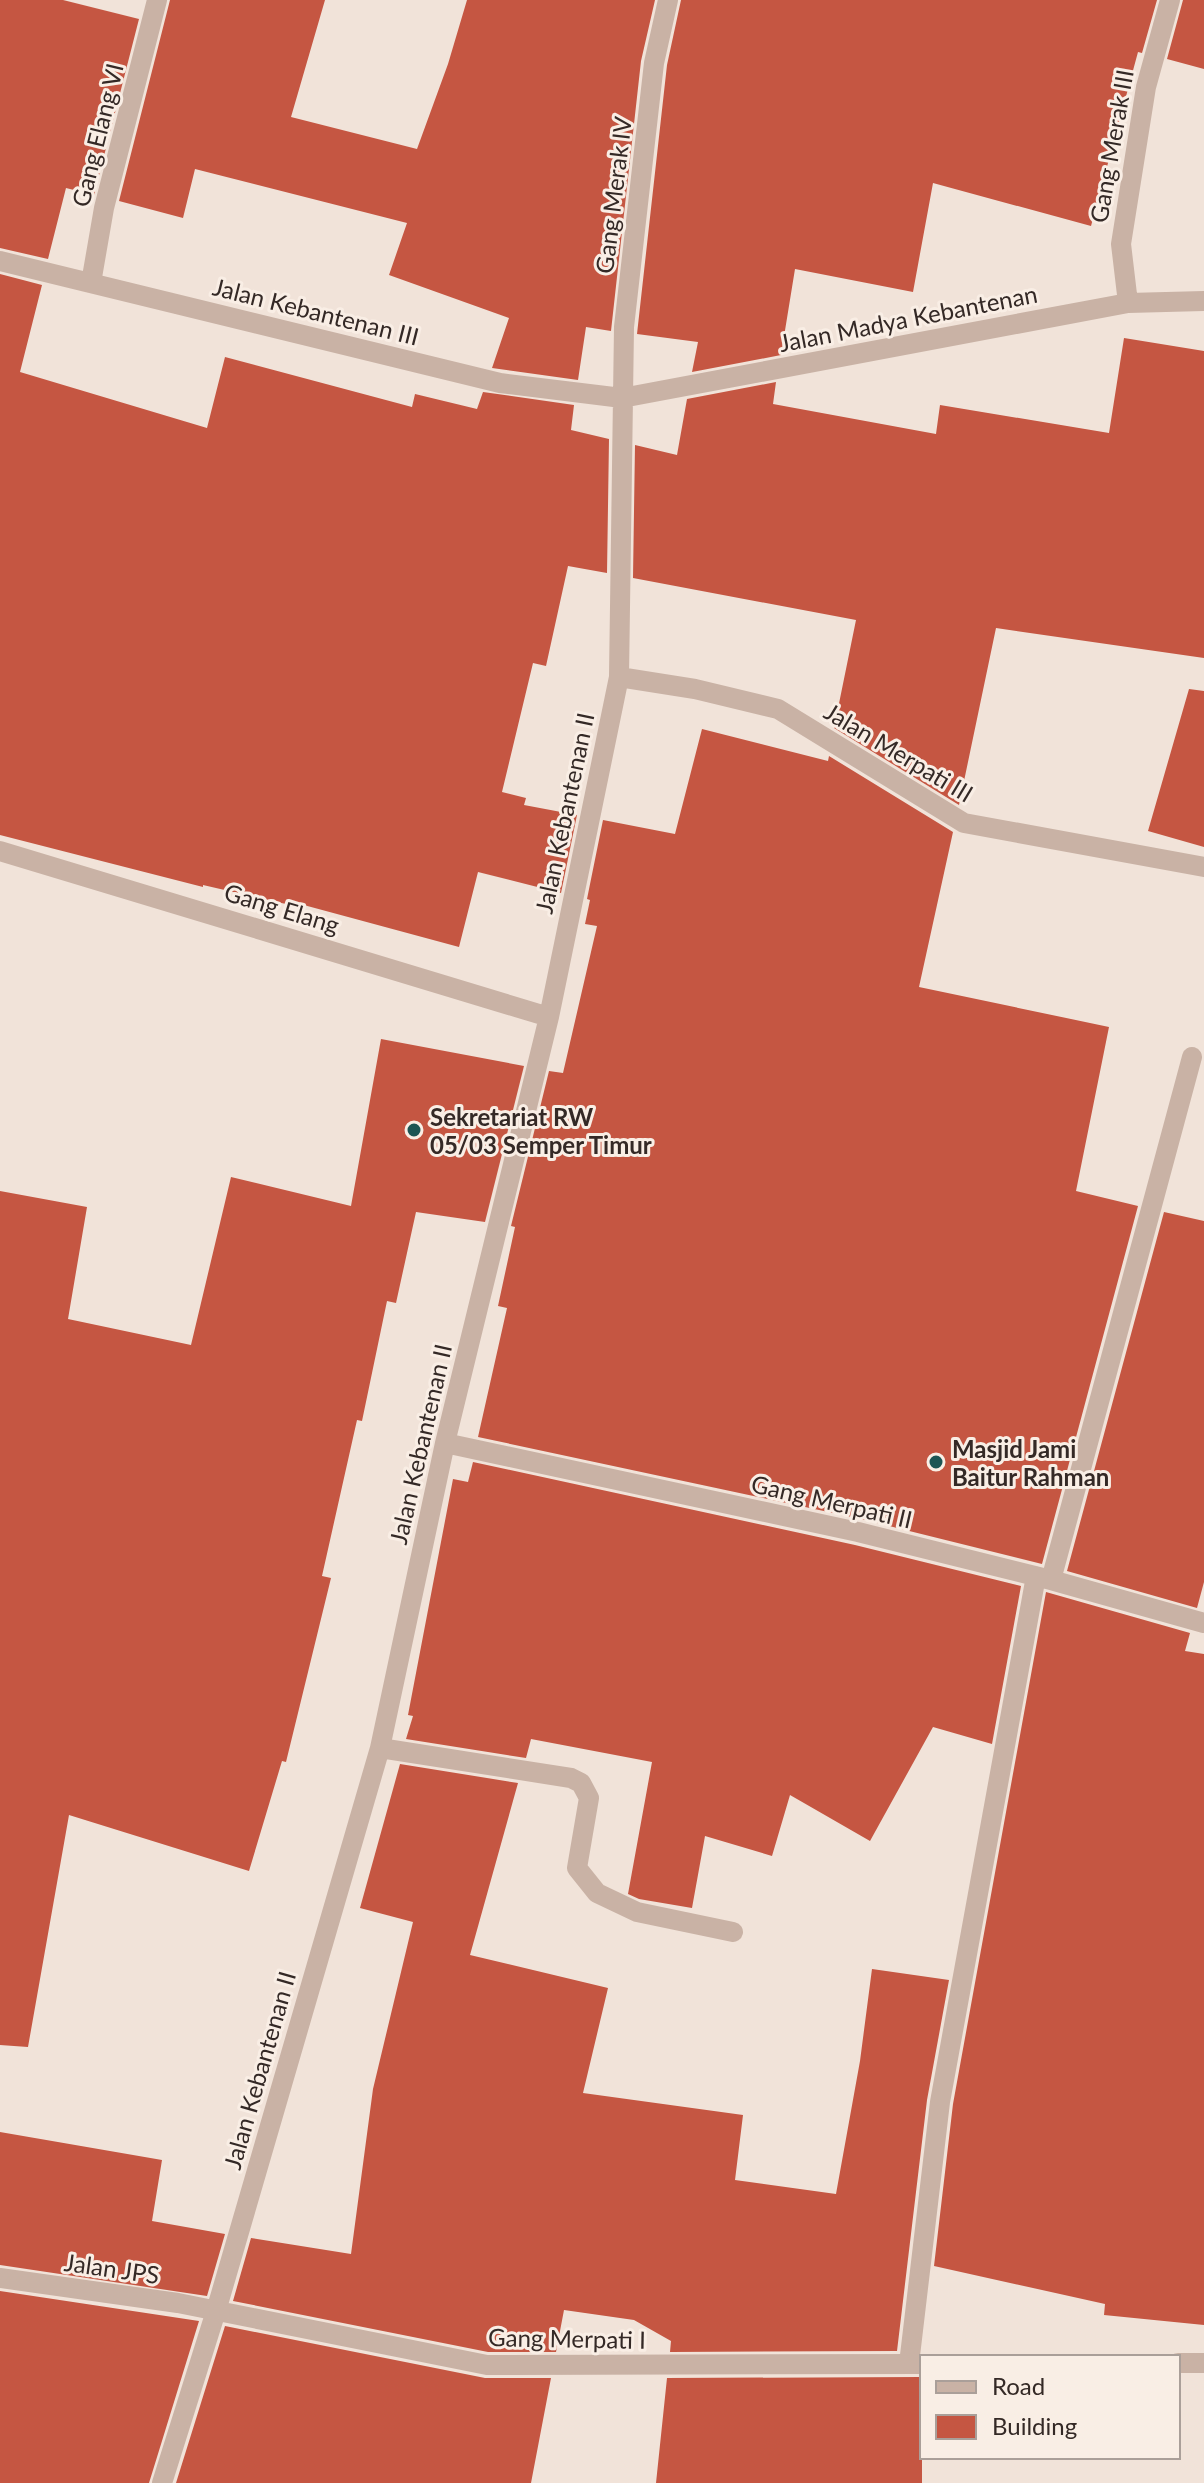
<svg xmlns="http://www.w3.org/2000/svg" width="1204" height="2483" font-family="Lato,sans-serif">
<rect width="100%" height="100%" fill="#f1e3d9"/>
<path fill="#c55642" d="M 0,0 L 63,0 L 139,19 L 94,195 L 66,188 L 48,259 L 0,248 Z
M 170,0 L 325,0 L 291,117 L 417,149 L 448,64 L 467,0 L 655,0 L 641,61 L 611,331 L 586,327 L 578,380 L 492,368 L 509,318 L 389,275 L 407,223 L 195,169 L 183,218 L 119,201 Z
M 681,0 L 1157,0 L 1142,53 L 1138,52 L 1091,226 L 933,183 L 913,292 L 795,269 L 781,355 L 692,372 L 698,342 L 637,334 L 667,65 Z
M 1183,0 L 1204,0 L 1204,69 L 1167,59 Z
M 0,274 L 42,285 L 20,372 L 207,428 L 225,357 L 412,407 L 415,394 L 477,409 L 483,392 L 574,405 L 571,430 L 609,439 L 607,573 L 568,566 L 546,666 L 533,663 L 502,792 L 526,798 L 524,805 L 577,815 L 561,893 L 478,872 L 459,947 L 300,904 L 299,907 L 203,885 L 203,887 L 0,835 Z
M 1124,338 L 1204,351 L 1204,658 L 996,628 L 959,805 L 834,728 L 856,620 L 633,578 L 635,445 L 677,455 L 687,399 L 776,382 L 773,404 L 936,434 L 940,405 L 1109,433 Z
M 1189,689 L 1204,691 L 1204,847 L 1148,831 Z
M 702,729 L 828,761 L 829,756 L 953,832 L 919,987 L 1109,1027 L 1076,1191 L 1138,1206 L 1042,1564 L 861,1519 L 478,1437 L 507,1308 L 498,1306 L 515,1227 L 511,1226 L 549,1071 L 563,1073 L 597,926 L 585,924 L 590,900 L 587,899 L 603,820 L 675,834 Z
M 381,1039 L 524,1066 L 485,1222 L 416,1212 L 396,1303 L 387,1301 L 362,1421 L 357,1420 L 322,1576 L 331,1578 L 286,1762 L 282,1761 L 249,1871 L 69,1815 L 28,2047 L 0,2045 L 0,1191 L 87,1207 L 68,1319 L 191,1345 L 231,1177 L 351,1206 Z
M 1164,1212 L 1204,1221 L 1204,1582 L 1197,1608 L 1067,1571 Z
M 473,1462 L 855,1545 L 1021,1586 L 992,1744 L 933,1727 L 870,1841 L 790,1795 L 772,1856 L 705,1836 L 692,1908 L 639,1899 L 628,1894 L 652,1762 L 531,1739 L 526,1758 L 406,1739 L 413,1716 L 408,1715 L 453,1479 L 468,1482 Z
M 1046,1592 L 1190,1633 L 1185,1651 L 1204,1654 L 1204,2325 L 1104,2315 L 1105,2304 L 934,2266 L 953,2104 Z
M 400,1764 L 518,1783 L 470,1955 L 608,1988 L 583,2093 L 743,2115 L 735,2180 L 836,2194 L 860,2061 L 872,1969 L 949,1980 L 927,2100 L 897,2351 L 670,2352 L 671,2341 L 634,2320 L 564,2310 L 556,2352 L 488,2352 L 233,2301 L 251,2238 L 351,2254 L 373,2089 L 413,1922 L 360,1908 Z
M 0,2132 L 162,2160 L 152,2221 L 225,2234 L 207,2296 L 0,2265 Z
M 0,2291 L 199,2321 L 149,2483 L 0,2483 Z
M 225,2326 L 485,2378 L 551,2378 L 531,2483 L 176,2483 Z
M 922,2377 L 922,2483 L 656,2483 L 667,2378 Z"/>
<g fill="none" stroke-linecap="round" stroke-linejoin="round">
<path stroke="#c9b2a5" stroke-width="20" d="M 0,261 L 500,383 L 622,398 L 1128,303 L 1204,301
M 91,283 L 104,208 L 157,0
M 1128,303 L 1121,244 L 1146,87 L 1170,0
M 619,677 L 695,689 L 778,709 L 964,823 L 1204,867
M 0,851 L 549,1017
M 445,1443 L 858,1532 L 1051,1580 L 1204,1623
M 1051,1580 L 1192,1057
M 380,1748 L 571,1778 L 581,1783 L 589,1798 L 577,1868 L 597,1893 L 637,1912 L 733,1932
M 0,2278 L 178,2303 L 487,2365 L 922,2364
M 1178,2363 L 1204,2363
M 909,2364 L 940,2102 L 1036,1576
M 162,2483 L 216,2311 L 380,1748 L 445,1443 L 549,1017 L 619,677 L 624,327 L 654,63 L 668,0"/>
</g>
<g fill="#1c5554" stroke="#f9eee5" stroke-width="3">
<circle cx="414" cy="1130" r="8"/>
<circle cx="936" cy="1462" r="8"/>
</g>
<g text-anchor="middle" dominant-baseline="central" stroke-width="6" stroke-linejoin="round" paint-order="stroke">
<g font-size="24" fill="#342926" stroke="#f9eee5">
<text transform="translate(97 135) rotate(-76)">Gang Elang VI</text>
<text transform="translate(1111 146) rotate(-80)">Gang Merak III</text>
<text transform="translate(613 195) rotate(-83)">Gang Merak IV</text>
<text transform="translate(316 311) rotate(14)">Jalan Kebantenan III</text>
<text transform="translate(908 318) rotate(-11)">Jalan Madya Kebantenan</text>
<text transform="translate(899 752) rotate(31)">Jalan Merpati III</text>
<text transform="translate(564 813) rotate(-78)">Jalan Kebantenan II</text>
<text transform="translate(282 908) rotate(17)">Gang Elang</text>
<text transform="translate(420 1444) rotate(-77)">Jalan Kebantenan II</text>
<text transform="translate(832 1501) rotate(13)">Gang Merpati II</text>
<text transform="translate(259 2070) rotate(-74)">Jalan Kebantenan II</text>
<text transform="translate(112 2268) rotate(8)">Jalan JPS</text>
<text transform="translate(567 2338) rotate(1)">Gang Merpati I</text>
</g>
<g font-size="24" font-weight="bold" fill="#342926" stroke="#f9eee5" text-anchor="start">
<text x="430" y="1116">Sekretariat RW<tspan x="430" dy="28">05/03 Semper Timur</tspan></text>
<text x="952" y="1448">Masjid Jami<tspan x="952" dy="28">Baitur Rahman</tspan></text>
</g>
</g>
<rect x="920" y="2355" width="260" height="104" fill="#f9eee5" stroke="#aa9f99" stroke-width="2"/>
<rect x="936" y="2381" width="40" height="12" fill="#c9b2a5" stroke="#aa9f99" stroke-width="2"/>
<text x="992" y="2395" font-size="24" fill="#342926">Road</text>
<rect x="936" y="2415" width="40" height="24" fill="#c55642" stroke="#aa9f99" stroke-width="2"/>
<text x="992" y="2435" font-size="24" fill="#342926">Building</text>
</svg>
